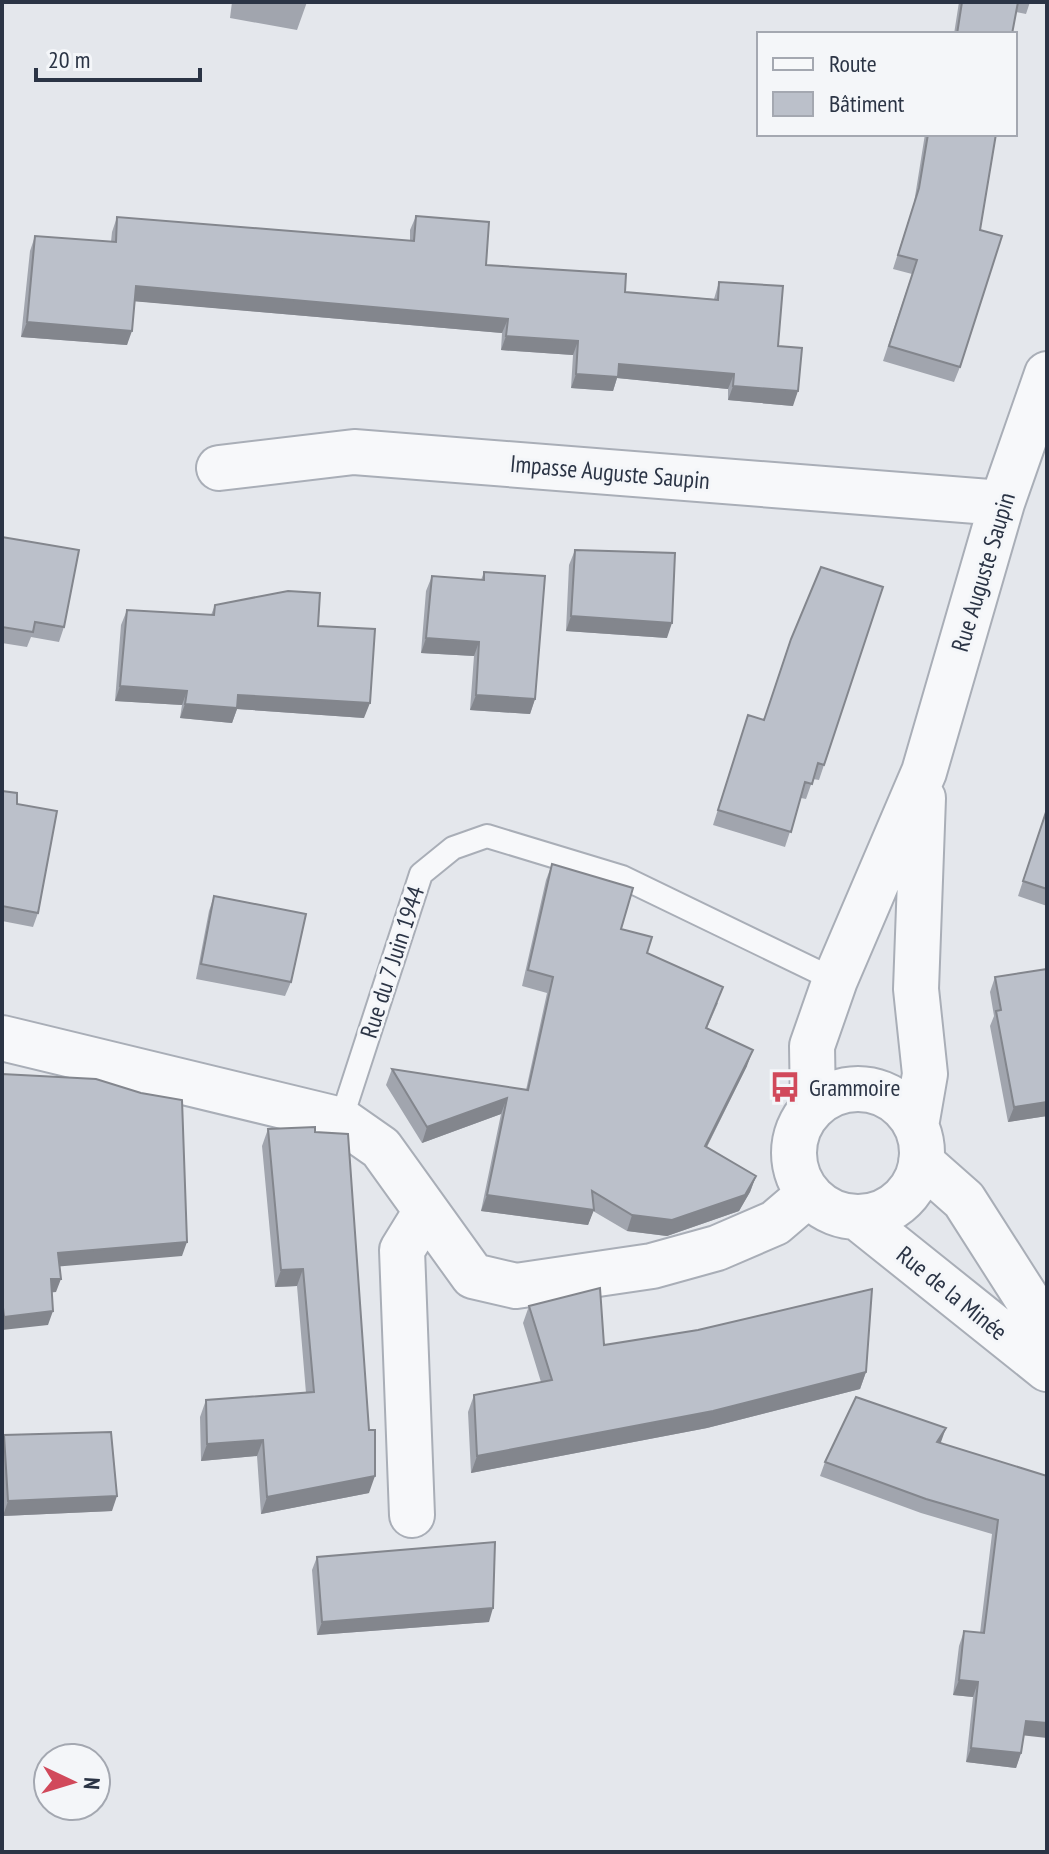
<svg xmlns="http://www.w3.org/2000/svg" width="1049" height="1854" font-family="'PT Sans Narrow',sans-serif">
<rect width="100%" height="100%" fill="#e4e7ec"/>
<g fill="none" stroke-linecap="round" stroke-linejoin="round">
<defs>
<path id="lane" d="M 341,1120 L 421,874 L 453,848 L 487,836 L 622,877 L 835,980"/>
<path id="street" d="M 219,468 L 354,452 L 1002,503
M 2,1038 L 341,1120 L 381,1148 L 473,1276 L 516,1286 L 652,1266 L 717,1248 L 775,1223 L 809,1194
M794 1153a64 64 0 1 1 128 0a64 64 0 1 1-128 0Z
M 813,1106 L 812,1046 L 835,980 L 924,772 L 1002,503 L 1047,374
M 916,1126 L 925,1074 L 916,989 L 923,798
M 921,1162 L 964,1200 L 1047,1330
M 857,1217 L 1047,1369
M 412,1515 L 402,1250 L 426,1211"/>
</defs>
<use href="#lane" stroke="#a9aeb7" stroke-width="26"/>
<use href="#street" stroke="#a9aeb7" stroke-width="48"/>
<use href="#lane" stroke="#f7f8fa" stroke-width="22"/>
<use href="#street" stroke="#f7f8fa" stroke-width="44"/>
</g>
<path fill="#a1a5ae" d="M 232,2 L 307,2 L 297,30 L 230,18 Z
M 959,2 L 1030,2 L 1026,14 L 1016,12 L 1012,34 L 954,34 Z
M 925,134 L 996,134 L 980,230 L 960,367 L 954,382 L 883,361 L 912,274 L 893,269 L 914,203 Z
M 416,216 L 486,265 L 625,292 L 714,299 L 719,282 L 778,346 L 793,406 L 728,400 L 728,389 L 617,378 L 613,391 L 571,388 L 573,355 L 501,350 L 502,333 L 135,301 L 127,345 L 21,337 L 30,251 L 35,236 L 111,242 L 112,232 L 117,217 L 410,241 L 410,230 Z
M 2,537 L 64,627 L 59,642 L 31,637 L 27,647 L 2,643 Z
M 575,550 L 667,638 L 566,631 L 569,565 Z
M 484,572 L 535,699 L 530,714 L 470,710 L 474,656 L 421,653 L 426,591 L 432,576 L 481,580 Z
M 215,605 L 318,626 L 364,718 L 237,709 L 232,723 L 180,718 L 182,705 L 115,701 L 121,625 L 127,610 L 211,615 Z
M 748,715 L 824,765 L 819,780 L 813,779 L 806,799 L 801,798 L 785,847 L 713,825 Z
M 2,791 L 17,804 L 38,913 L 33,927 L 2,921 Z
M 1047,808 L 1047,906 L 1018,896 Z
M 552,864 L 647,953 L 718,1003 L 707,1028 L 747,1066 L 707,1147 L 756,1176 L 750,1192 L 739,1211 L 667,1236 L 627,1231 L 593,1211 L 588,1225 L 481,1211 L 501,1114 L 422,1143 L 386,1085 L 392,1069 L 526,1090 L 547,993 L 522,986 L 546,880 Z
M 214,896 L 291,982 L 285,996 L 196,979 L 209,911 Z
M 995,977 L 1047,1116 L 1008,1122 L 990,1026 L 994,1016 L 990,992 Z
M 268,1129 L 369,1493 L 261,1514 L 257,1456 L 201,1461 L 200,1417 L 206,1400 L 306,1393 L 297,1286 L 275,1287 L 262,1146 Z
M 529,1306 L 604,1345 L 866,1372 L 860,1389 L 707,1428 L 471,1473 L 468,1412 L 474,1395 L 541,1382 L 523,1323 Z
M 4,1435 L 112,1511 L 3,1516 L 2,1440 Z
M 940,1443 L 1047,1476 L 1024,1735 L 1021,1753 L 1016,1768 L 966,1762 L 973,1697 L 953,1695 L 959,1646 L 964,1631 L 980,1633 L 992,1534 L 921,1513 L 820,1476 L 825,1462 Z
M 317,1557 L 489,1622 L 317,1635 L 312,1570 Z"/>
<path fill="#83868d" d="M 136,286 L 508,319 L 502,333 L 131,301 Z
M 27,322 L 132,331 L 127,345 L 21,337 Z
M 506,336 L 578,341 L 573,355 L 501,350 Z
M 619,364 L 734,374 L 728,389 L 617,378 L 613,391 L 571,388 L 576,374 Z
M 733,386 L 798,391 L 793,406 L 728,400 Z
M 571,616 L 672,623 L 667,638 L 566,631 Z
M 426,638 L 479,642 L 474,656 L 421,653 Z
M 120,686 L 187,691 L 182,705 L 115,701 Z
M 238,695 L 370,703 L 364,718 L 237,709 L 232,723 L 180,718 L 185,704 Z
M 476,695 L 535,699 L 530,714 L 470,710 Z
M 753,1050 L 747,1066 L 699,1162 L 705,1146 Z
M 507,1098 L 501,1114 L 422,1143 L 427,1127 Z
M 1047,1102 L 1047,1116 L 1008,1122 L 1014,1107 Z
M 756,1176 L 750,1192 L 739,1211 L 667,1236 L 627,1231 L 632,1215 Z
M 487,1195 L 594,1210 L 588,1225 L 481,1211 Z
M 187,1242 L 182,1256 L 53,1267 L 58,1253 Z
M 303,1269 L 297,1286 L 275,1287 L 281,1270 Z
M 51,1279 L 61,1279 L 56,1292 L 46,1293 Z
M 53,1311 L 48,1325 L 2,1330 L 2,1321 L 4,1317 Z
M 866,1372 L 860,1389 L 707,1428 L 471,1473 L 477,1456 Z
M 946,1428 L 941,1442 L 931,1457 L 937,1442 Z
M 263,1440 L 257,1456 L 201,1461 L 207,1444 Z
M 375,1476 L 369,1493 L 261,1514 L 267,1497 Z
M 117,1496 L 112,1511 L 3,1516 L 8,1501 Z
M 493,1608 L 489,1622 L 317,1635 L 322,1622 Z
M 959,1680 L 978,1682 L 973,1697 L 953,1695 Z
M 1026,1721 L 1047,1723 L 1047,1738 L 1020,1735 Z
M 971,1748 L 1021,1753 L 1016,1768 L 966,1762 Z"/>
<path fill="#bbc0ca" stroke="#83868d" stroke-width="2" d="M 962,2 L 1018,2 L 1012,34 L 957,34 Z
M 928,134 L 996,134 L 980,230 L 1002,236 L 960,367 L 889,346 L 917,260 L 898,255 L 919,188 Z
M 416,216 L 489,222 L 486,265 L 626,274 L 625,292 L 718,300 L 719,282 L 783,286 L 778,346 L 802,348 L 798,391 L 733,386 L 734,374 L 619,364 L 618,377 L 576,374 L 578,341 L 506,336 L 508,319 L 136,286 L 132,331 L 27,322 L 35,236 L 116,242 L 117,217 L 414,241 Z
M 2,537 L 79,550 L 64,627 L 35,622 L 33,632 L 2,627 Z
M 575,550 L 675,553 L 672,623 L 571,616 Z
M 821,567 L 883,587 L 824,765 L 818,763 L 812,784 L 805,782 L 791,832 L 718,810 L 748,715 L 764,720 L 791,639 Z
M 484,572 L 545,576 L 535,699 L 476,695 L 479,642 L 426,638 L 432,576 L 484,580 Z
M 288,591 L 320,593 L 318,626 L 375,629 L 370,703 L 238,695 L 237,708 L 185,704 L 187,691 L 120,686 L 127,610 L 214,615 L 215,605 Z
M 2,791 L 17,793 L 17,804 L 57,811 L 38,913 L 2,906 Z
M 1047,809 L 1047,889 L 1023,881 Z
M 552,864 L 633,888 L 621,929 L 652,937 L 647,953 L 723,987 L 706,1028 L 753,1050 L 705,1146 L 756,1176 L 745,1195 L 672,1220 L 632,1215 L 592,1191 L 594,1210 L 487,1195 L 507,1098 L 427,1127 L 392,1069 L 528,1090 L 553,977 L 528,970 Z
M 214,896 L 306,914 L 291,982 L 201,964 Z
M 1047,969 L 1047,1102 L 1014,1107 L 996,1011 L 1001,1010 L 995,977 Z
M 2,1074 L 96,1079 L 141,1093 L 182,1100 L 187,1242 L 58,1253 L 61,1279 L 51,1279 L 53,1311 L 4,1317 L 2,1298 Z
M 315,1127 L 315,1132 L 348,1134 L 369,1430 L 375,1430 L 375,1476 L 267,1497 L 263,1440 L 207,1444 L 206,1400 L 314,1392 L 303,1269 L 281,1270 L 268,1129 Z
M 600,1288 L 604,1345 L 698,1330 L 872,1289 L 866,1372 L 713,1411 L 477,1456 L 474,1395 L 552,1380 L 529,1306 Z
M 856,1397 L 946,1428 L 937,1442 L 1047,1476 L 1047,1723 L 1026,1721 L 1021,1753 L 971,1748 L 978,1682 L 959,1680 L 964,1631 L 984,1633 L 998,1520 L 926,1499 L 825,1462 Z
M 111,1432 L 117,1496 L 8,1501 L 4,1435 Z
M 495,1542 L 493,1608 L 322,1622 L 317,1557 Z"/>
<defs>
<symbol id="bus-bare" viewBox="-9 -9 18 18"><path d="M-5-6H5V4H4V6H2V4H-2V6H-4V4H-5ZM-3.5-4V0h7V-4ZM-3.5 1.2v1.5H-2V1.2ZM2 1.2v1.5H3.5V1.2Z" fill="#d1495b" stroke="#f4f6f9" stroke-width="2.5" paint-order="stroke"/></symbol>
</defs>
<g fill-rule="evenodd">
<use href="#bus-bare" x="763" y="1065" width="44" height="44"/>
</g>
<g text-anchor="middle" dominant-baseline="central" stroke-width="6" stroke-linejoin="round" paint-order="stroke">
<g font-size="24" fill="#2b3445" stroke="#f4f6f9">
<text transform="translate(610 472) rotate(5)">Impasse Auguste Saupin</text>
<text transform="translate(983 572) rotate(-73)">Rue Auguste Saupin</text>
<text transform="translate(392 962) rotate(-72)">Rue du 7 Juin 1944</text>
<text transform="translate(952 1293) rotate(39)">Rue de la Minée</text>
</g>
<g font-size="24" fill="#2b3445" stroke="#f4f6f9" text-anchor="start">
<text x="809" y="1087">Grammoire</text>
</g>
</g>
<rect width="1049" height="1854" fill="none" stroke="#2b3445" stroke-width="8"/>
<rect x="757" y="32" width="260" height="104" fill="#f4f6f9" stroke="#a4a8b1" stroke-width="2"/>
<rect x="773" y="58" width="40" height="12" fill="#f7f8fa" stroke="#a4a8b1" stroke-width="2"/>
<text x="829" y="72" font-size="24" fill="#2b3445">Route</text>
<rect x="773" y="92" width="40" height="24" fill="#bbc0ca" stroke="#a4a8b1" stroke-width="2"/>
<text x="829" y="112" font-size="24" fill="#2b3445">Bâtiment</text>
<g transform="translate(72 1782) rotate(94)"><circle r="38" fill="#f4f6f9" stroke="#a4a8b1" stroke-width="2"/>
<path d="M0-6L14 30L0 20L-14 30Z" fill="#d1495b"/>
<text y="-12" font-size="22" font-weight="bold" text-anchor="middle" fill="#2b3445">N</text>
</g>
<path d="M36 68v12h164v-12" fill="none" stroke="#2b3445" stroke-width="4"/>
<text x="48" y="68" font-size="24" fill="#2b3445" stroke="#f4f6f9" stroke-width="6" paint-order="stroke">20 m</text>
</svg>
